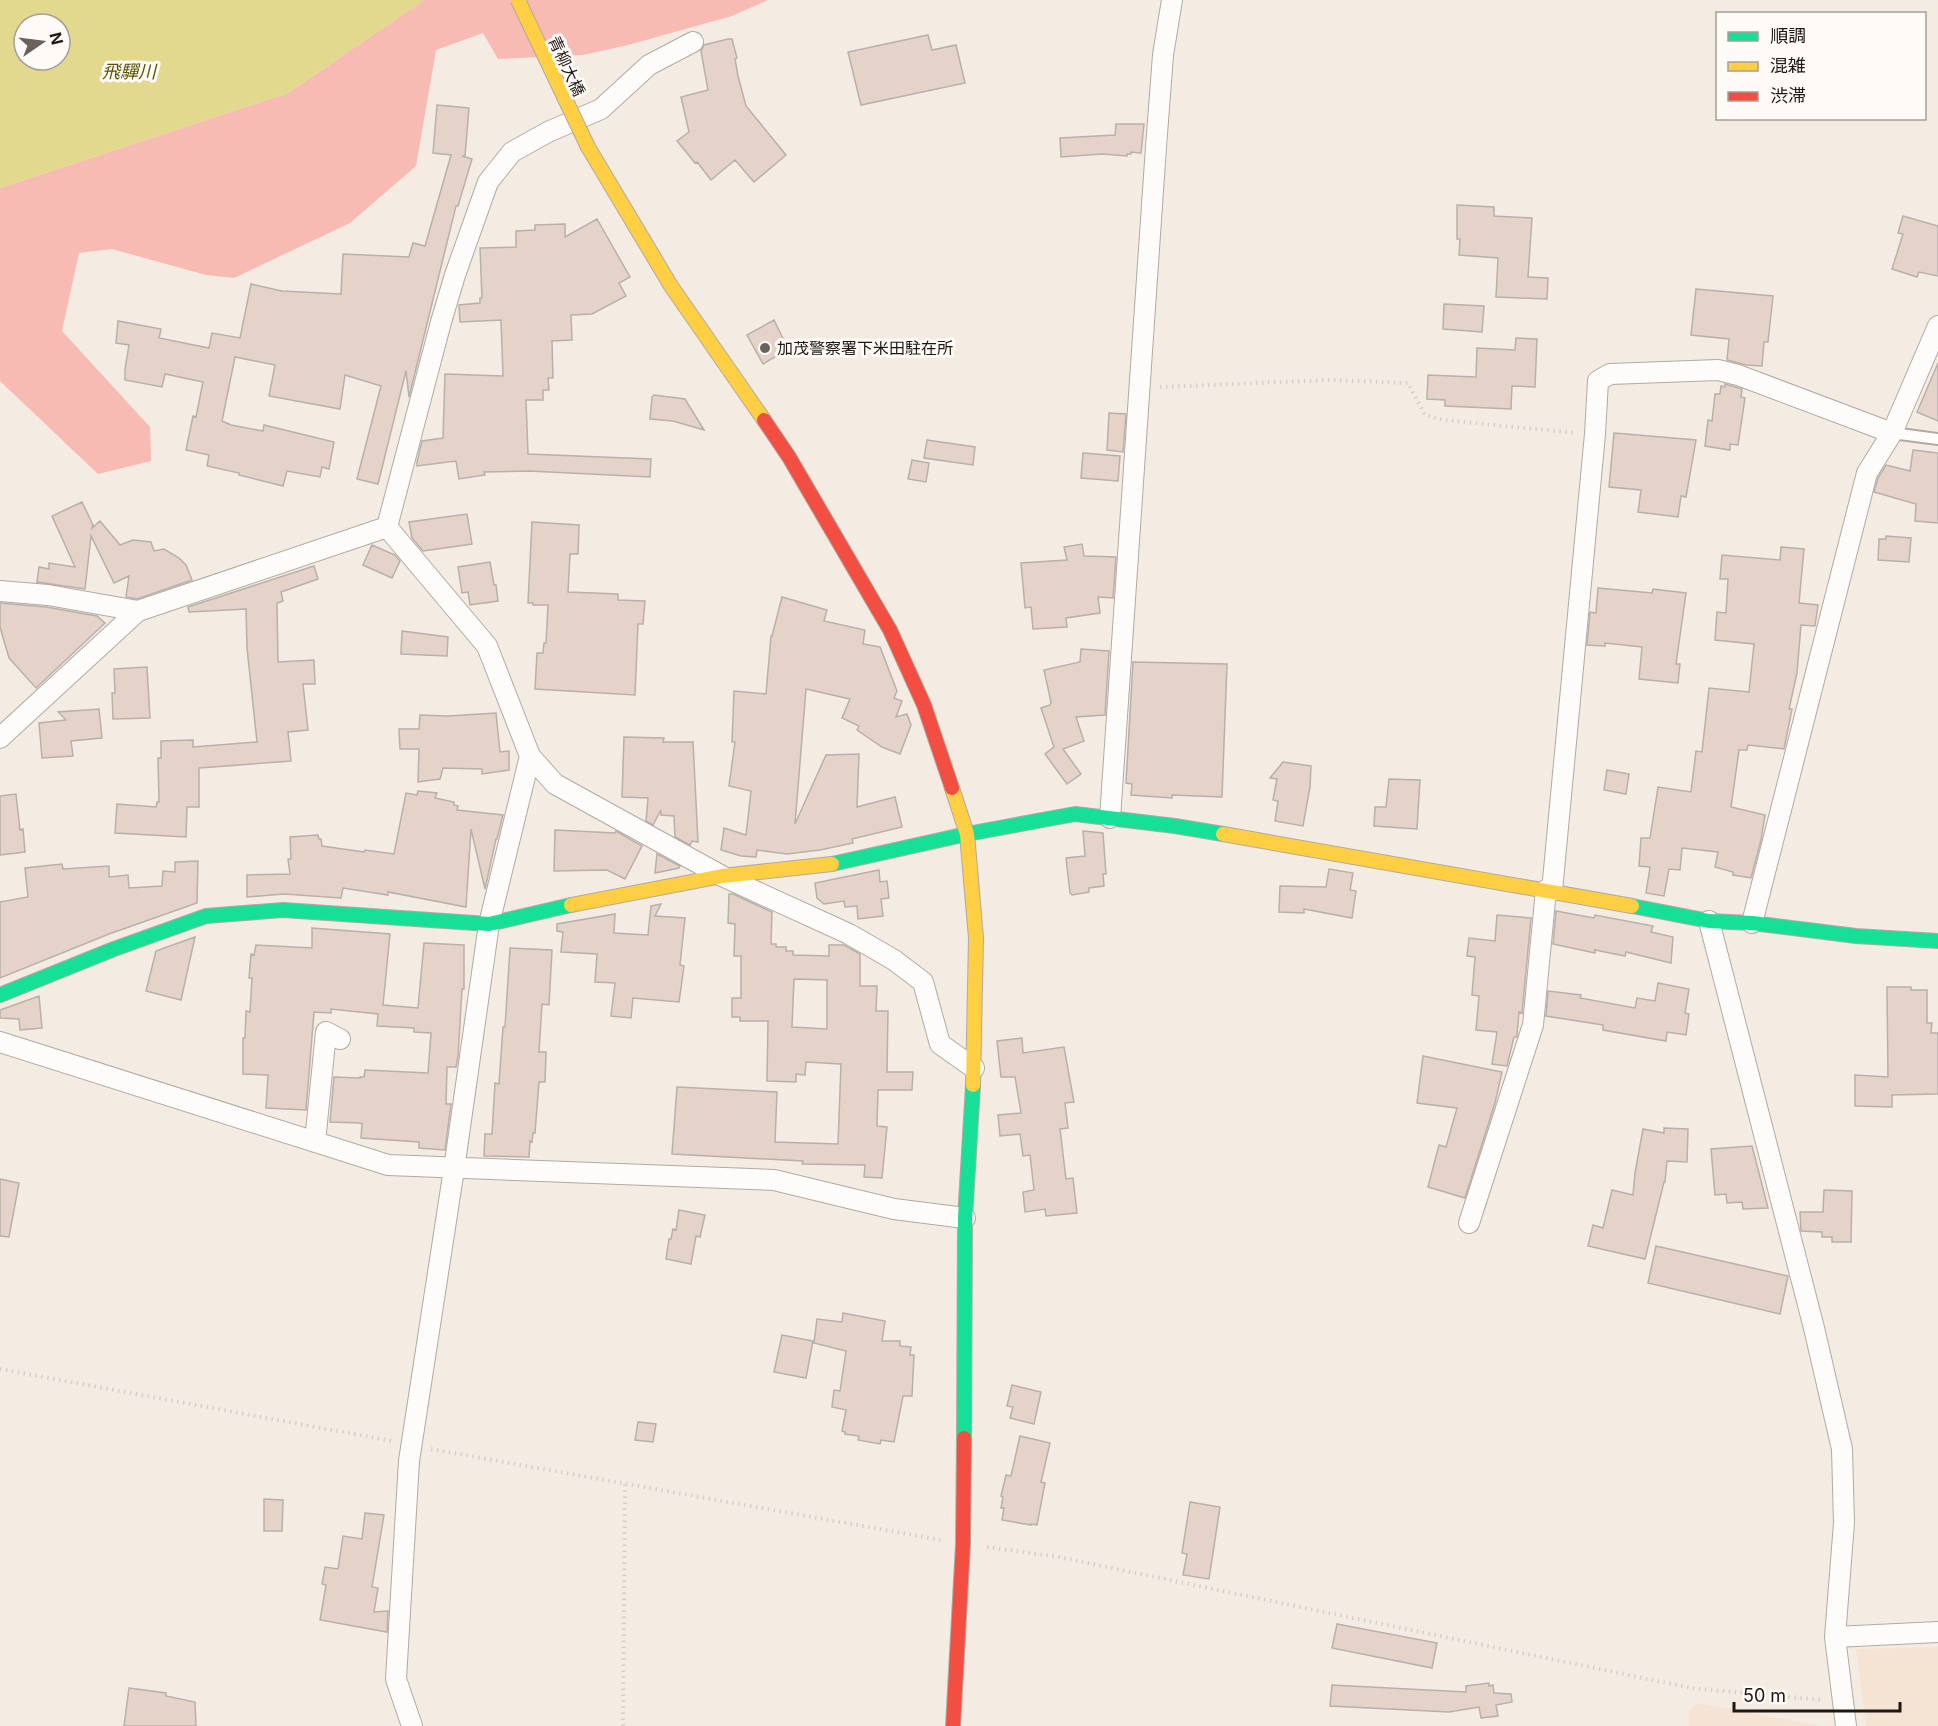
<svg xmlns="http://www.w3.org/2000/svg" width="1938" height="1726" font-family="Inter,'Noto Sans JP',sans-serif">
<rect width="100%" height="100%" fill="#f4ebe2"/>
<path fill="#f5e4d4" d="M 1938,1647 L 1938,1726 L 1866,1726 L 1856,1649 Z
M 1698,1703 L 1820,1726 L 1689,1726 L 1689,1710 Z"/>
<path fill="#f7bbb3" d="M 424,0 L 768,0 L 732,16 L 628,45 L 583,55 L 498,59 L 483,33 L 436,50 L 416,166 L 350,223 L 234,278 L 206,275 L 112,249 L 79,253 L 62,331 L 150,427 L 151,461 L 98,474 L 0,381 L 0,188 L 288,93 Z"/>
<path fill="#e3d98e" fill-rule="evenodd" d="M 0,0 L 424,0 L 288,93 L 0,188 ZM 24,24 L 60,24 L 60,60 L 24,60 Z"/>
<path fill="#e5d2c8" stroke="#b8b0aa" stroke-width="1.5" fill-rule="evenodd" d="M 928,35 L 932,50 L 956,45 L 965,83 L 861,105 L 848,52 Z
M 728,39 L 732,39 L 737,58 L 735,59 L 738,76 L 746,106 L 786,155 L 754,182 L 735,160 L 711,180 L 697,162 L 695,163 L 677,141 L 689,132 L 681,97 L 708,90 L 701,51 L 704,45 Z
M 437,105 L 469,108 L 465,156 L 462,156 L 472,159 L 458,206 L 456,206 L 409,397 L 406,371 L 378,484 L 357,479 L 381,386 L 345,375 L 340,409 L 269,396 L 275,365 L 235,357 L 222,421 L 231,425 L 263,431 L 264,425 L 334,442 L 329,469 L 322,467 L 320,477 L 287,471 L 283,486 L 239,475 L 239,473 L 207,466 L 209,455 L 186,450 L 193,416 L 196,417 L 203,382 L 165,374 L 162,387 L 125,380 L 125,369 L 129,345 L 116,343 L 118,321 L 161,329 L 159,338 L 209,348 L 212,333 L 240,338 L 251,284 L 282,291 L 341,294 L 343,254 L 409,257 L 413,243 L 425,246 L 451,155 L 433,153 Z
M 1116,124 L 1144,124 L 1141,153 L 1131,152 L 1131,154 L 1127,154 L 1127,156 L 1102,154 L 1061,157 L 1060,138 L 1115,135 Z
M 1457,205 L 1494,207 L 1494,216 L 1532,218 L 1528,277 L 1548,278 L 1547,299 L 1496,297 L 1498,258 L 1459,255 L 1460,239 L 1457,239 Z
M 1903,216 L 1938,226 L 1938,276 L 1919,272 L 1917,277 L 1892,269 L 1903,234 L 1898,233 Z
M 597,219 L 630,277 L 619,283 L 626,296 L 592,314 L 571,315 L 572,340 L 552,341 L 553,378 L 548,378 L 549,390 L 543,390 L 543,400 L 526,400 L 528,454 L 651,459 L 650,477 L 529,471 L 484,472 L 485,475 L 459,479 L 456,461 L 417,466 L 417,462 L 422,441 L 443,438 L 445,374 L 503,376 L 501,320 L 460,322 L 459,305 L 480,303 L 480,298 L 482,298 L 480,248 L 516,247 L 516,231 L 535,230 L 535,225 L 565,224 L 565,237 Z
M 1696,289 L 1773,296 L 1768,342 L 1764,342 L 1762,366 L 1746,365 L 1727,360 L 1729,339 L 1691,335 Z
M 1444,304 L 1484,306 L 1482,332 L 1443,329 Z
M 774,320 L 788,349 L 763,364 L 747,335 Z
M 1516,338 L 1537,339 L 1535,387 L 1512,386 L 1511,409 L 1445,406 L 1445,400 L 1427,399 L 1428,375 L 1476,377 L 1477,348 L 1515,350 Z
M 1938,363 L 1938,421 L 1917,412 Z
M 1725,384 L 1742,389 L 1741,397 L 1745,398 L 1738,445 L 1730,444 L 1730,450 L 1705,446 L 1708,420 L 1712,421 L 1715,394 L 1720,394 L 1721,386 L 1725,387 Z
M 654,395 L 685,399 L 704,430 L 673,421 L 650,419 L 652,397 Z
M 1109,413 L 1126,414 L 1123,452 L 1107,450 Z
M 1614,433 L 1696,440 L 1686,497 L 1681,496 L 1678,517 L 1638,512 L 1641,490 L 1609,487 Z
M 927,440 L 975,447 L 973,465 L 924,458 Z
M 1913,450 L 1938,453 L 1938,523 L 1915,521 L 1916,504 L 1874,492 L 1878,478 L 1886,465 L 1910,471 Z
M 1083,453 L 1120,456 L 1118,481 L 1081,478 Z
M 912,460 L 929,463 L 926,482 L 908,479 Z
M 82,502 L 93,525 L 92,528 L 100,521 L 120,545 L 133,540 L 151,542 L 154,551 L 164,549 L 179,558 L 186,565 L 192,580 L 137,599 L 126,597 L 129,576 L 114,583 L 91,536 L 85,589 L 37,582 L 39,567 L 49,569 L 49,563 L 75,567 L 52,516 Z
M 467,514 L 472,544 L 423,551 L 412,538 L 409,522 Z
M 532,522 L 579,525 L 578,554 L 570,554 L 568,592 L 618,594 L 618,600 L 645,601 L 643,624 L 638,624 L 635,695 L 535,689 L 537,653 L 543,653 L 544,643 L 546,643 L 548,605 L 533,605 L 533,603 L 528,603 Z
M 1886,536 L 1911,538 L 1909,562 L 1878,560 L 1879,539 L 1886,539 Z
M 1082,544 L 1084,556 L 1116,557 L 1113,598 L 1098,597 L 1100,613 L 1066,618 L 1067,627 L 1033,629 L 1031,607 L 1025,608 L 1021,563 L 1067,560 L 1064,547 Z
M 372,545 L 395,555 L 400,561 L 392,578 L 363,565 Z
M 1781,547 L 1804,549 L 1799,603 L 1818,605 L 1815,626 L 1801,625 L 1797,673 L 1789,709 L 1792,709 L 1784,749 L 1748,745 L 1747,750 L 1739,750 L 1731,807 L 1765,815 L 1761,840 L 1751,878 L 1733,875 L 1733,872 L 1715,867 L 1718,852 L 1682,848 L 1680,870 L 1669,869 L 1664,896 L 1646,893 L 1650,867 L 1639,866 L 1641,838 L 1650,838 L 1658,787 L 1691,792 L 1696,751 L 1702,752 L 1709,688 L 1749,692 L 1754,644 L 1715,640 L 1717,612 L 1726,613 L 1728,579 L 1720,579 L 1722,555 L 1780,560 Z
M 490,562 L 494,585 L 496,585 L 498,601 L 470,605 L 468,592 L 462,593 L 458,567 Z
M 314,566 L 318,579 L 281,592 L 283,601 L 277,603 L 278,662 L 314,660 L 315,684 L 303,684 L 308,730 L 288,732 L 291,761 L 199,768 L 199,807 L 187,807 L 186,837 L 115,833 L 117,804 L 156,807 L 157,802 L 159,802 L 158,758 L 161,758 L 161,741 L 193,740 L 193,747 L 257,742 L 247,648 L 246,609 L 189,612 L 188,607 Z
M 1598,588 L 1652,593 L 1653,589 L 1686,593 L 1676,664 L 1680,664 L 1678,683 L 1639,679 L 1642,647 L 1605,643 L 1605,646 L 1587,645 L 1590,612 L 1596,613 Z
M 782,597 L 827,610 L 824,621 L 865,630 L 863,644 L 880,647 L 897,691 L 894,698 L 902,701 L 896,717 L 907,714 L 911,725 L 900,754 L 882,747 L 857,730 L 859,726 L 842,718 L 850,699 L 806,689 L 795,824 L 826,755 L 859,754 L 857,807 L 895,797 L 902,827 L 852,839 L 853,843 L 820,850 L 787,854 L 757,850 L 756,857 L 741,856 L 721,850 L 724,828 L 746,835 L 751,791 L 729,786 L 735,742 L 732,742 L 734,691 L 766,694 L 771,636 L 772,636 Z
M 0,603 L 46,607 L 97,616 L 105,623 L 36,688 L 9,658 L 0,627 Z
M 402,631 L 448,637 L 447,656 L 401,654 Z
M 1081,649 L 1109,651 L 1105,715 L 1076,717 L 1084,741 L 1063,749 L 1081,774 L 1067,784 L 1045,754 L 1054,747 L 1041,708 L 1050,705 L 1051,702 L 1044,670 L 1080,662 Z
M 1133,662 L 1227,664 L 1222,797 L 1172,795 L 1172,798 L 1131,795 L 1132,784 L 1126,783 Z
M 147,667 L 150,718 L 113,719 L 112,693 L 115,693 L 114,669 Z
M 99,709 L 102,738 L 71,741 L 73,756 L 42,758 L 39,723 L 66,720 L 58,712 Z
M 496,713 L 500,752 L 509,751 L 509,770 L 482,774 L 482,769 L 443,768 L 440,779 L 418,782 L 419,749 L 400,749 L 399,729 L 419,729 L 420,715 L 448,716 Z
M 624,737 L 664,738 L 663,742 L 693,742 L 698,842 L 692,841 L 690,845 L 675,837 L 674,816 L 661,815 L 661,810 L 653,825 L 646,821 L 648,798 L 622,797 Z
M 1283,762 L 1311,766 L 1310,787 L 1303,826 L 1275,821 L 1278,801 L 1273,800 L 1277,779 L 1270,778 Z
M 1607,770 L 1629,774 L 1626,794 L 1604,790 Z
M 1389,779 L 1420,780 L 1417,829 L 1374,826 L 1375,807 L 1386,807 Z
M 418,791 L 437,793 L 435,798 L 454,802 L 454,805 L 458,806 L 457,810 L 503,815 L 497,839 L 496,839 L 485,889 L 471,829 L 466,907 L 388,892 L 388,895 L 343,888 L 341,898 L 284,894 L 247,897 L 247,875 L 290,874 L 288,859 L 291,859 L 290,837 L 318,835 L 319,839 L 321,839 L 322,846 L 364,852 L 365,850 L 394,854 L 406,793 L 417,795 Z
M 16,794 L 20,830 L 23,829 L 25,852 L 0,855 L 0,796 Z
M 555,830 L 615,833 L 616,831 L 642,846 L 625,879 L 607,870 L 554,871 Z
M 1083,831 L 1103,833 L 1106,874 L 1103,874 L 1104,886 L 1089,888 L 1089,892 L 1072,895 L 1070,893 L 1066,858 L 1085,856 Z
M 657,854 L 680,866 L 679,868 L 655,873 Z
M 198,861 L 197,903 L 109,934 L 0,978 L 0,902 L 28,897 L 25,868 L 62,864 L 63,869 L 109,866 L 109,877 L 128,875 L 129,888 L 162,886 L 163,871 L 175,872 L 175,862 Z
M 1329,869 L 1353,873 L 1350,890 L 1356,891 L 1352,918 L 1304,909 L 1304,913 L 1279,912 L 1280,886 L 1326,887 Z
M 879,870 L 880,882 L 887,881 L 889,898 L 881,899 L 883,916 L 858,919 L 857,906 L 845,907 L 844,901 L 824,904 L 817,898 L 815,883 Z
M 729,894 L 733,894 L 772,912 L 771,944 L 776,944 L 776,947 L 786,947 L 786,951 L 793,951 L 793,955 L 829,956 L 829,945 L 844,945 L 860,954 L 860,986 L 877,986 L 876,1011 L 888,1011 L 887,1072 L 913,1072 L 912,1090 L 878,1090 L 877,1126 L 887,1127 L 882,1178 L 864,1177 L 865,1165 L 802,1164 L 803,1161 L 672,1154 L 677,1087 L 777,1092 L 775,1142 L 838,1144 L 841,1064 L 806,1062 L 805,1075 L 796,1074 L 796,1082 L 767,1081 L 768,1021 L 740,1021 L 740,1017 L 732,1017 L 732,998 L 741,998 L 741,956 L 734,956 L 735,924 L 728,923 ZM 794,979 L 827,980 L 827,1029 L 792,1027 Z
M 661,904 L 655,916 L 685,918 L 680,965 L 684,966 L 679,1002 L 633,998 L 631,1018 L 611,1016 L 615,983 L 595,982 L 597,954 L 561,952 L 563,932 L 557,931 L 557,924 L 615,914 L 614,933 L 648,935 L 651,906 Z
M 1556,911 L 1594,918 L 1595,915 L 1653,926 L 1651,932 L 1673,937 L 1671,963 L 1626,952 L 1625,956 L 1595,950 L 1595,953 L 1553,944 Z
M 1497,915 L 1531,918 L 1522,1013 L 1519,1012 L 1517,1034 L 1517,1037 L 1514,1037 L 1507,1066 L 1492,1064 L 1497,1032 L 1476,1030 L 1479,996 L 1472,995 L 1475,957 L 1467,956 L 1469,938 L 1495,941 Z
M 312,928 L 390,934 L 383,1005 L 418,1008 L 424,943 L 464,945 L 464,989 L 462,989 L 458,1056 L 456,1067 L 447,1067 L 446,1104 L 451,1104 L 445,1150 L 419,1148 L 419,1142 L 361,1138 L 362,1124 L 360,1123 L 330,1122 L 334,1077 L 360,1078 L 360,1077 L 364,1077 L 365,1070 L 428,1073 L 431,1033 L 414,1032 L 414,1028 L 377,1026 L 378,1014 L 331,1009 L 331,1013 L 314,1012 L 306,1110 L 266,1108 L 268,1075 L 243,1074 L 243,1038 L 245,1038 L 246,1011 L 250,1012 L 252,978 L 249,978 L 251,954 L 254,955 L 256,945 L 312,948 Z
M 195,937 L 181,1000 L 146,991 L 156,951 Z
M 510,948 L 552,950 L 549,1005 L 542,1004 L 539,1052 L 546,1052 L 545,1082 L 539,1082 L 535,1133 L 533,1133 L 532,1142 L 530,1141 L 529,1157 L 484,1156 L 485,1134 L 492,1134 L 495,1083 L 499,1084 L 503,1027 L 505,1027 Z
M 1658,983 L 1689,989 L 1685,1013 L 1689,1014 L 1686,1035 L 1667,1032 L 1666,1041 L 1603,1030 L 1603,1025 L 1546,1016 L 1548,991 L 1581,995 L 1580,998 L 1635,1008 L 1637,998 L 1655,1001 Z
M 1887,987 L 1911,987 L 1911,990 L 1927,990 L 1927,1023 L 1932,1023 L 1931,1033 L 1938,1033 L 1938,1094 L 1892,1095 L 1892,1107 L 1855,1106 L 1855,1075 L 1888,1077 Z
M 39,996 L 42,1028 L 20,1030 L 19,1019 L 0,1018 L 0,1010 Z
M 1022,1038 L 1023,1053 L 1064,1047 L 1074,1102 L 1065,1103 L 1068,1128 L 1060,1129 L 1066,1179 L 1073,1178 L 1077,1213 L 1046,1216 L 1045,1209 L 1025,1212 L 1023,1192 L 1034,1190 L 1030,1155 L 1023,1156 L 1020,1134 L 1000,1136 L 998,1115 L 1021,1113 L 1015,1077 L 1001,1077 L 997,1041 Z
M 1423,1056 L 1502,1072 L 1495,1103 L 1465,1198 L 1428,1187 L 1439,1145 L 1446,1147 L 1457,1108 L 1417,1103 Z
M 1664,1128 L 1688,1129 L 1687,1162 L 1667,1161 L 1665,1182 L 1664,1182 L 1645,1259 L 1588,1246 L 1593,1225 L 1603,1228 L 1612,1190 L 1633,1195 L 1635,1173 L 1643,1129 L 1664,1133 Z
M 1752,1146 L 1768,1208 L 1743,1209 L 1742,1202 L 1727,1203 L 1726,1194 L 1715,1195 L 1711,1149 Z
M 0,1179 L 19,1183 L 9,1237 L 0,1236 Z
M 1824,1190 L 1852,1191 L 1851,1242 L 1832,1242 L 1832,1237 L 1822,1237 L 1822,1232 L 1801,1231 L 1800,1212 L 1823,1212 Z
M 679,1210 L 705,1215 L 700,1237 L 696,1236 L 691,1264 L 666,1259 L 669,1239 L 671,1239 L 673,1229 L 676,1230 Z
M 1656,1246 L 1788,1276 L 1780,1314 L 1648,1283 Z
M 843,1313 L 885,1321 L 882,1341 L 900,1341 L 900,1346 L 911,1347 L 910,1355 L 914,1355 L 912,1396 L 903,1396 L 894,1442 L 881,1440 L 880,1444 L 858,1440 L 859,1436 L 845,1434 L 845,1432 L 842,1431 L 846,1410 L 832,1407 L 834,1390 L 840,1391 L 846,1351 L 814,1343 L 817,1319 L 842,1322 Z
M 782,1335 L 813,1341 L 806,1378 L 774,1372 Z
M 1012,1385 L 1041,1392 L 1034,1424 L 1010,1418 L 1013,1407 L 1007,1406 Z
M 638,1422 L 656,1424 L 653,1442 L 635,1440 Z
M 1020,1436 L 1050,1443 L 1041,1482 L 1045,1483 L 1037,1525 L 1031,1524 L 1031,1525 L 1002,1520 L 1004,1508 L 1001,1508 L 1003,1497 L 1001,1496 L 1006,1475 L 1011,1476 Z
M 264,1499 L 283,1500 L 282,1531 L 264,1531 Z
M 1190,1502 L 1220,1507 L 1209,1579 L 1183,1575 L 1187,1554 L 1182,1553 Z
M 365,1513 L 384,1515 L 372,1587 L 378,1588 L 374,1612 L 388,1611 L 387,1632 L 320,1620 L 326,1585 L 322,1584 L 325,1567 L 338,1569 L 343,1536 L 362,1539 Z
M 1337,1624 L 1437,1643 L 1432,1668 L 1332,1648 Z
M 1489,1683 L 1489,1686 L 1493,1685 L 1494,1693 L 1511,1694 L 1512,1702 L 1496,1705 L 1498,1716 L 1481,1718 L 1479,1707 L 1449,1712 L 1330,1706 L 1332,1685 L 1466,1692 L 1466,1686 Z
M 129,1688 L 166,1693 L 166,1696 L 195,1702 L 196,1726 L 124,1726 Z"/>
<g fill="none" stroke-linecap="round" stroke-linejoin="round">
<defs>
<path id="lane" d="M 1892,433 L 1938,439"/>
<path id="street" d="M 387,527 L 487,646 L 530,756 L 555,784 L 722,876 L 849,934 L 894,960 L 923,982 L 940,1044 L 974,1068
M 387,527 L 441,322 L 455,275 L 488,182 L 512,152 L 548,132 L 601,109 L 649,65 L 693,42
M 0,591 L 48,595 L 138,611
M 0,738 L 138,611 L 387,527
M 1110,818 L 1156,147 L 1163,55 L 1172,0
M 1552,891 L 1595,434 L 1598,381 L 1610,374 L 1718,370 L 1738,375 L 1892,433
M 1709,921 L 1814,1328 L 1842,1449 L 1844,1523 L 1835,1637 L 1846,1726
M 1752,923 L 1867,473 L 1892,433 L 1938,326
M 0,1042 L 388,1165 L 774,1180 L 894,1209 L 965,1218
M 315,1142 L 326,1032 L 340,1039
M 1469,1223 L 1533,1025 L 1546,890
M 1835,1637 L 1938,1632
M 412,1726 L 396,1679 L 409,1461 L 454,1169 L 489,924 L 530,756"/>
<path id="fast" d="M 832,864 L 967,834 L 1075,814 L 1175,826 L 1223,834
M 1632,906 L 1709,921 L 1752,923 L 1856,936 L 1938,941
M 0,995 L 114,949 L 206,916 L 283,910 L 489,924 L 571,905
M 964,1438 L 965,1218 L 973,1085"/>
<path id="slow" d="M 588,147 L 671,286 L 764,420
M 952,788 L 967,834 L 976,938 L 973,1085
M 1223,834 L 1632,906
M 571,905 L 722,876 L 832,864"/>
<path id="jam" d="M 764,420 L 789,457 L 890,630 L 924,705 L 952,788
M 953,1726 L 963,1544 L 964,1438"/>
</defs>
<use href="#lane" stroke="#b1aaa3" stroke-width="14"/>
<use href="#street" stroke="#b1aaa3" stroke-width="22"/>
<use href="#fast" stroke="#b1aaa3" stroke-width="16"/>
<use href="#slow" stroke="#b1aaa3" stroke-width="16"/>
<use href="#jam" stroke="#b1aaa3" stroke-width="16"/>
<path stroke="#d3d0ce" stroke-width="4" stroke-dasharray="1.5 4.5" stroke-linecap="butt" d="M 1160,387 L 1331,380 L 1408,383 L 1425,415 L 1443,420 L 1576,433
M 0,1369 L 392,1441
M 431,1449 L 941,1540
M 987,1547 L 1059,1557 L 1691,1688 L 1823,1700
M 623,1726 L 625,1484"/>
<use href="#lane" stroke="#fdfcfb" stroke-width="10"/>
<use href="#street" stroke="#fdfcfb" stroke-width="20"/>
<use href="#fast" stroke="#16e098" stroke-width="14"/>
<use href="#slow" stroke="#ffcf43" stroke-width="14"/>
<use href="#jam" stroke="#f24e42" stroke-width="14"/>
<defs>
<path id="slow-bridge" d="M 518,0 L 588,147"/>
</defs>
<use href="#slow-bridge" stroke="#b1aaa3" stroke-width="16" stroke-linecap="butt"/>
<use href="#slow-bridge" stroke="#ffcf43" stroke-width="14"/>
</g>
<circle fill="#69615b" stroke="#fdfaf7" stroke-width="2" cx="765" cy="348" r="6"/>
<g text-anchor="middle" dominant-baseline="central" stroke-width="6" stroke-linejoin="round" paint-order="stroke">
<g font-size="16" fill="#1e1712" stroke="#fdfaf7">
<text transform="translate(567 66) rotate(65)">青柳大橋</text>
</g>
<g font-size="16" fill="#1e1712" stroke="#fdfaf7" text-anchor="start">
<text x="777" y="348">加茂警察署下米田駐在所</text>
</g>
<g font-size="18" font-style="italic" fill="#5b5300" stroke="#fdfaf7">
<text x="129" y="71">飛驒川</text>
</g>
</g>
<rect x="1716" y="12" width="210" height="108" fill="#fdfaf7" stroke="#a49f9b" stroke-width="1.5"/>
<rect x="1728" y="32" width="30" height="9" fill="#16e098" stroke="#a49f9b" stroke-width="1.5"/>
<text x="1770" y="42" font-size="18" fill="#1e1712">順調</text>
<rect x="1728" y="62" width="30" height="9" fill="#ffcf43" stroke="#a49f9b" stroke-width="1.5"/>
<text x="1770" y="72" font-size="18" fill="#1e1712">混雑</text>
<rect x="1728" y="92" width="30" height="9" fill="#f24e42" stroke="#a49f9b" stroke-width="1.5"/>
<text x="1770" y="102" font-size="18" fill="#1e1712">渋滞</text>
<g transform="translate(42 42) rotate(76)"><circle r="28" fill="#fdfaf7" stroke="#a49f9b" stroke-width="1.5"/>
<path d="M0-4.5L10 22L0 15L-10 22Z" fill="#69615b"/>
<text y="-9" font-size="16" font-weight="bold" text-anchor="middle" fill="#1e1712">N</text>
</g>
<path d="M1734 1702v9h166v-9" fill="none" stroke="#1e1712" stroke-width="3"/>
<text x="1743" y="1702" font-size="18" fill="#1e1712" stroke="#fdfaf7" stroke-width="4.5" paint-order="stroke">50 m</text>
</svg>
